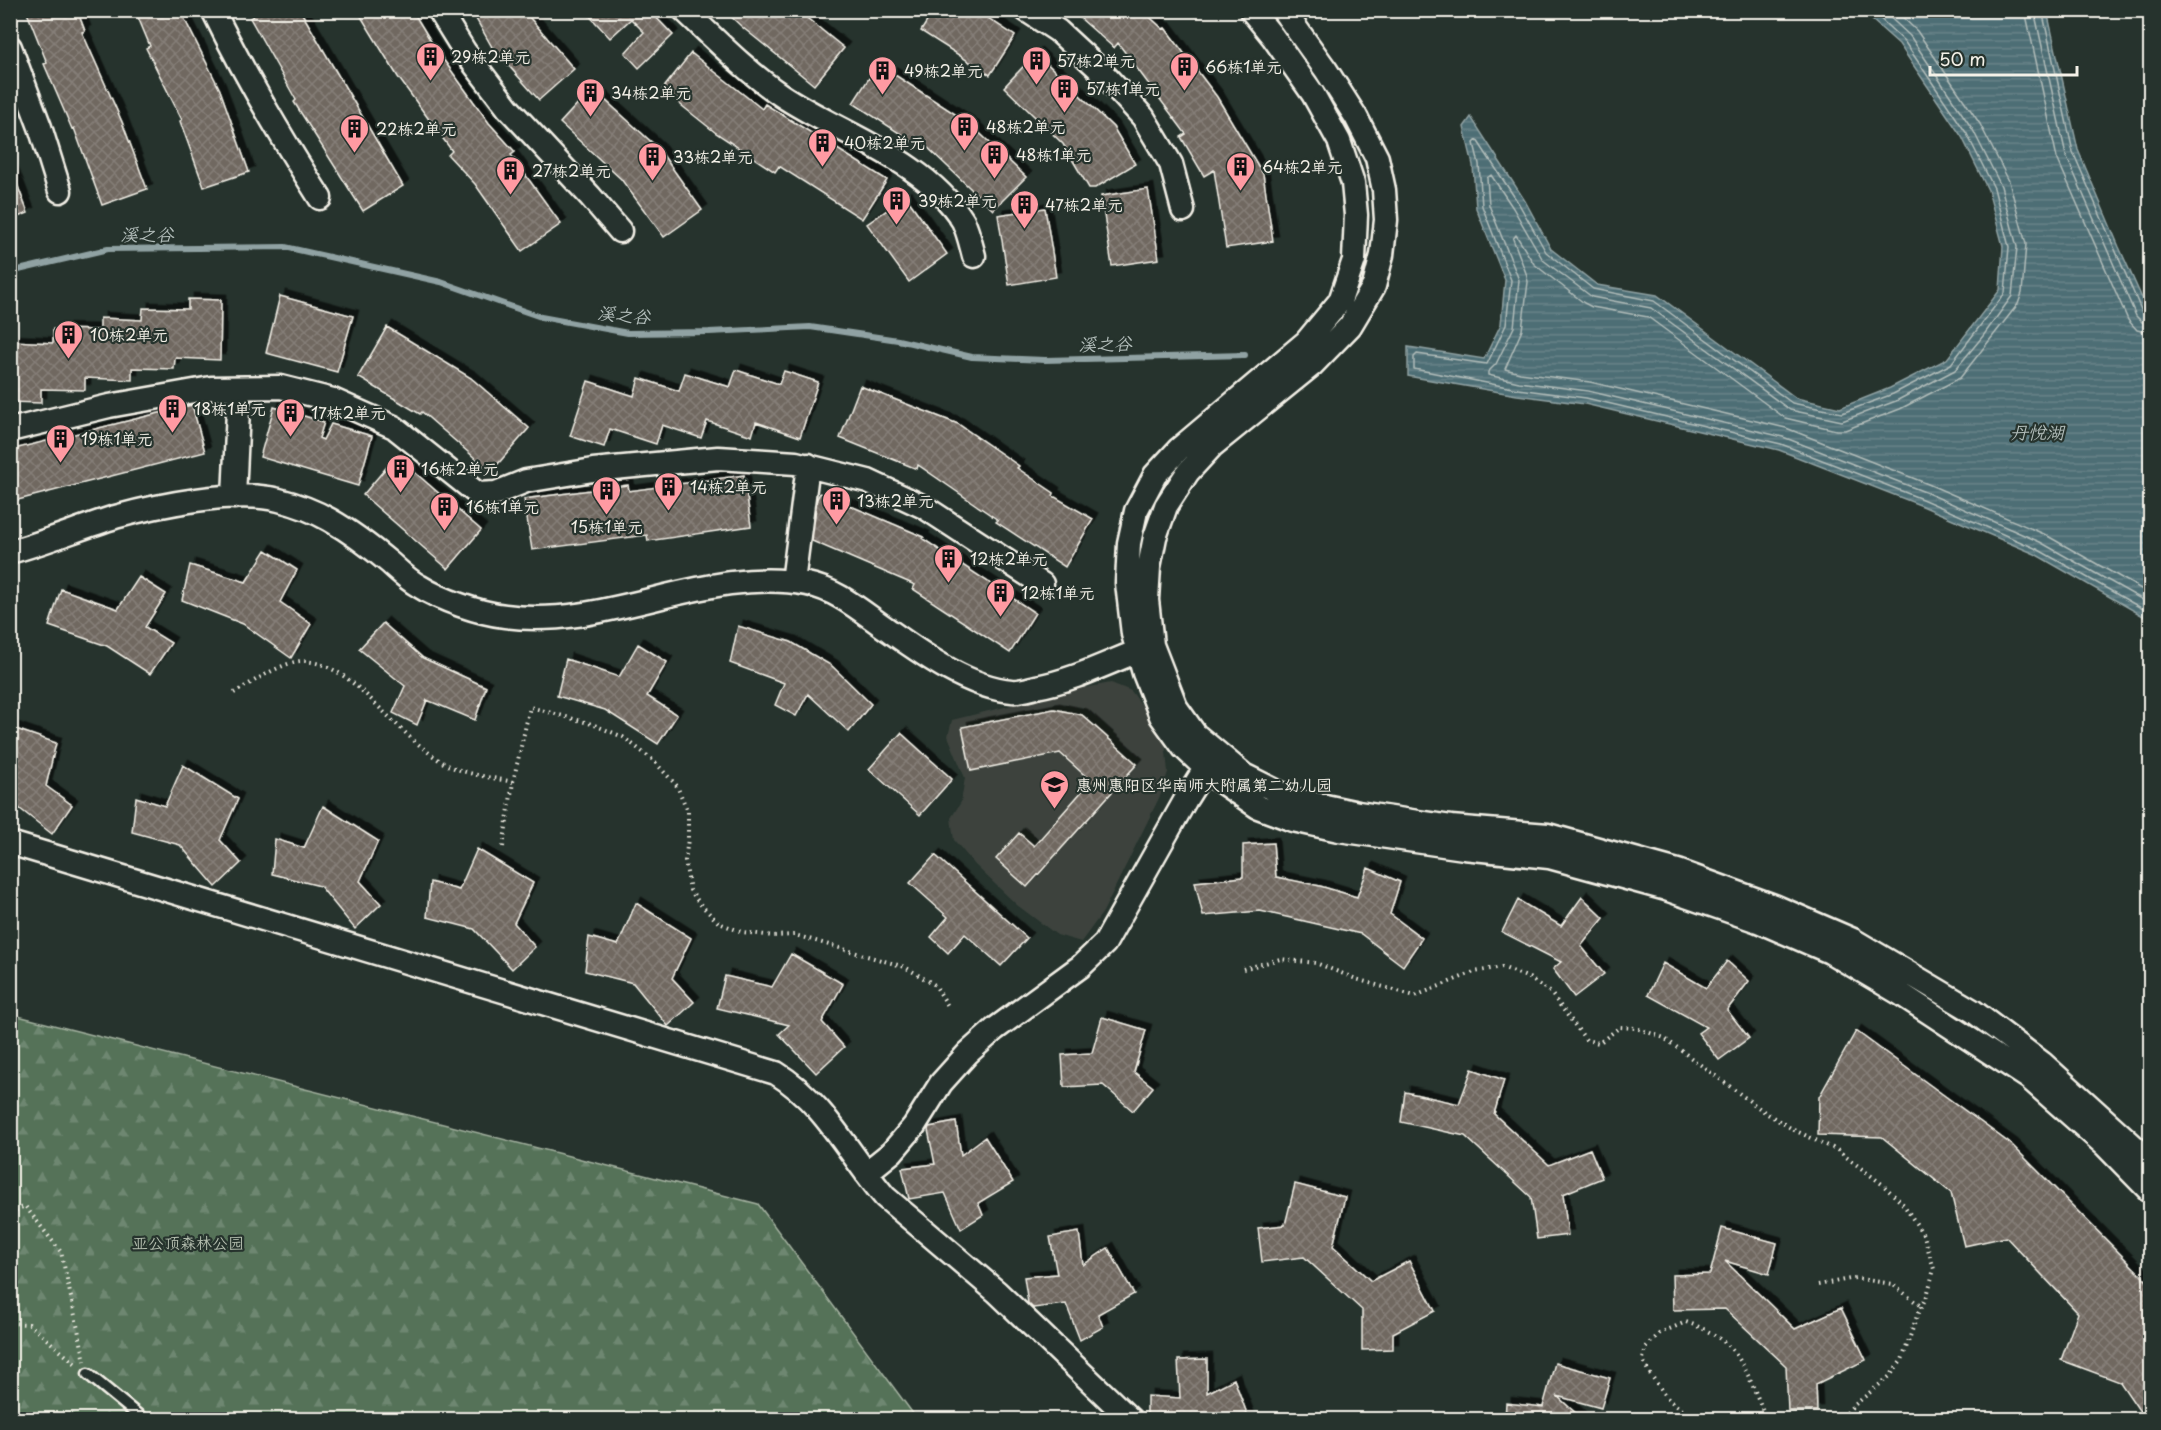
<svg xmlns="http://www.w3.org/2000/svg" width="2161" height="1430" font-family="'Playpen Sans','LXGW WenKai TC',sans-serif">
<defs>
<pattern id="forest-firs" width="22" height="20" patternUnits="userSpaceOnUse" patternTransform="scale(1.5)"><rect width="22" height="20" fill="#557259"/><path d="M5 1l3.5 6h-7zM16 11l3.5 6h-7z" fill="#6e8771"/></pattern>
<pattern id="water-rules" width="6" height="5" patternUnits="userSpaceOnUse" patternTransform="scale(1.5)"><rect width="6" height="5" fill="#4e6e75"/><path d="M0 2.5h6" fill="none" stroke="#688389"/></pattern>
<pattern id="building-cross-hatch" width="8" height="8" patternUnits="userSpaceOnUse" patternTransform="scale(1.5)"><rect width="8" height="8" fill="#706861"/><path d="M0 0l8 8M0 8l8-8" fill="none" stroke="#857e78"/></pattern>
<filter id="shadow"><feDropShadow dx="5.5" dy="-5.5" stdDeviation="0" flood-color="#0009"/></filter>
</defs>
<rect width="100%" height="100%" fill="#26332d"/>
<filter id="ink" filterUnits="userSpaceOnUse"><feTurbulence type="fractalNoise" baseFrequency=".0167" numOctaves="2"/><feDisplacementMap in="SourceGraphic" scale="12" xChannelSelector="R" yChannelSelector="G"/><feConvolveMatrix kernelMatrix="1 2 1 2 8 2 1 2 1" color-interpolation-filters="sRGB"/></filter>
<g filter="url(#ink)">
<path fill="#3c433d" d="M 1111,683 L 1131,691 L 1145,709 L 1165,742 L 1168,772 L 1160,796 L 1103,912 L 1081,942 L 1057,935 L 1017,905 L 975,865 L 954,840 L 951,818 L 961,802 L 965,778 L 948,736 L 952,720 L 1073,690 Z"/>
<path fill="url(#forest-firs)" stroke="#a4b2a0" stroke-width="1.5" d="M 10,1014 L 758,1204 L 917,1419 L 11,1419 Z"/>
<path fill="url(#water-rules)" stroke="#90a2a3" stroke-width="1.5" d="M 1862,11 L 2047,11 L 2078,150 L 2119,247 L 2150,316 L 2150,620 L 2035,554 L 1920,505 L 1779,450 L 1585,404 L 1517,395 L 1408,376 L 1408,347 L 1484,359 L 1501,324 L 1505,280 L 1476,208 L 1473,165 L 1464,127 L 1471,117 L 1525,201 L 1551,249 L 1597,285 L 1657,295 L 1796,398 L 1840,408 L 1890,388 L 1947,359 L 2000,290 L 2003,246 L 1988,190 L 1962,137 L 1899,44 Z"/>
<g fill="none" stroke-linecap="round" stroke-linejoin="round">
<path stroke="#b2bdba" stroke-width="1.5" d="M 1871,10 L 1904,41 L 1967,134 L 1994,188 L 2009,247 L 2005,293 L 1951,364 L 1893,394 L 1842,413 L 1792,403 L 1654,301 L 1593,289 L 1546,252 L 1519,204 L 1477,140 L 1474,143 L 1479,164 L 1482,206 L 1511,280 L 1506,325 L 1487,364 L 1417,354 L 1414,357 L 1414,369 L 1518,389 L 1586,398 L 1781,444 L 1922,499 L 2037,549 L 2150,613
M 1882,10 L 1910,36 L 1973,130 L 2001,186 L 2017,247 L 2012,296 L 1983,336 L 1955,370 L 1896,401 L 1842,421 L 1790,410 L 1651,308 L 1592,297 L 1543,260 L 1513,208 L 1491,175 L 1487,178 L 1489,205 L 1519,280 L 1514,327 L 1496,364 L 1488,372 L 1488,375 L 1519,382 L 1588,391 L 1783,437 L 1925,492 L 2040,542 L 2150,604
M 1895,10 L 1917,31 L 1980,124 L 2009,181 L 2026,244 L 2022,293 L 2018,304 L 1960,378 L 1900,409 L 1845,430 L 1836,430 L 1785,418 L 1648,317 L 1592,307 L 1584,303 L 1534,264 L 1516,235 L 1513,239 L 1526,273 L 1528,282 L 1522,330 L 1505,369 L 1520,373 L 1590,382 L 1786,428 L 1928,484 L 2044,534 L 2150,594
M 2025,10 L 2057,158 L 2128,320 L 2137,330 L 2150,333
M 2034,10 L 2066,155 L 2136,316 L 2142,322 L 2150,324
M 2042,10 L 2073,152 L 2142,312 L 2145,315 L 2150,316"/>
<path stroke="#90a2a3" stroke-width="6" d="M 10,272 L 108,249 L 285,247 L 441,282 L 541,317 L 628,333 L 709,332 L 810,327 L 898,340 L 972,357 L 1045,360 L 1245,355"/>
</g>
<path fill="url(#building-cross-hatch)" stroke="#f4f1e8" stroke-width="1.5" filter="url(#shadow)" d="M 26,10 L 77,10 L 85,31 L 82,32 L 122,122 L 147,189 L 102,205 L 74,128 L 72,129 L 44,64 L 47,63 Z
M 135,10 L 180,10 L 220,90 L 249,172 L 204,187 L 180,121 L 182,120 L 146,48 L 150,46 Z
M 263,10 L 300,10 L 403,186 L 363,211 L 294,102 L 296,100 L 250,18 Z
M 357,10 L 412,10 L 435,48 L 489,123 L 515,152 L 511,155 L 561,224 L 522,251 L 475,184 L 448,155 L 452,151 L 398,77 Z
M 471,10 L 523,10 L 574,69 L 539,100 L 492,47 Z
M 584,10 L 649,10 L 673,35 L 639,68 L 625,53 L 644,32 L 631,19 L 610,38 Z
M 724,10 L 797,10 L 844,48 L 814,85 L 742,27 Z
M 934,10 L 976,10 L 1015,36 L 990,75 L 921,31 Z
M 1071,10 L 1142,10 L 1163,29 L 1165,28 L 1217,97 L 1263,174 L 1273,241 L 1226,248 L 1214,170 L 1204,176 L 1181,137 L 1186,134 L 1118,43 L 1114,48 Z
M 691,53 L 762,109 L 765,104 L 887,180 L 862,219 L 779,166 L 775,172 L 716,133 L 662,90 Z
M 1036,53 L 1113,127 L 1135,164 L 1095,188 L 1089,188 L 1063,144 L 1004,87 Z
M 878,64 L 969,123 L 1026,177 L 993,210 L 924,144 L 922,148 L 853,103 Z
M 592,88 L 658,148 L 702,210 L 664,237 L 621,179 L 560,123 Z
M 12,171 L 28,213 L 10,220 L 10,172 Z
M 1148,189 L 1159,259 L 1112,266 L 1101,196 Z
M 906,197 L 947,254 L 909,282 L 867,224 Z
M 1045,208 L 1056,277 L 1009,285 L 998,215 Z
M 280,296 L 353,316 L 337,372 L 266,353 Z
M 188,299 L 221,300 L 220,360 L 175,358 L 174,369 L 132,368 L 132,380 L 85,378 L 85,390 L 41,389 L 41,403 L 10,402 L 10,341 L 53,343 L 53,329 L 100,330 L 100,318 L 142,320 L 143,308 L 188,309 Z
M 387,327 L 471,378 L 529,428 L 491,472 L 422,412 L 420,414 L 358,377 Z
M 736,370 L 779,384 L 784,371 L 818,382 L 800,437 L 756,422 L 752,436 L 707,421 L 701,438 L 662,425 L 656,444 L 610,429 L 604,447 L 570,436 L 588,381 L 634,396 L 639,378 L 679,391 L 685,373 L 730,387 Z
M 860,386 L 958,424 L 1019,466 L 1017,468 L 1054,493 L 1053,496 L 1093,519 L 1065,567 L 996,522 L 998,520 L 918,465 L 917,469 L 840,438 Z
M 192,405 L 205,452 L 10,502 L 10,450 Z
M 274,407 L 324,422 L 319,438 L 323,440 L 331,424 L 372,436 L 358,486 L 260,457 Z
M 396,456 L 481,530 L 448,569 L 363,495 Z
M 744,475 L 751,526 L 648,541 L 647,535 L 532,550 L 524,499 L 628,485 L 629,491 Z
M 820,493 L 924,537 L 923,539 L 1035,613 L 1010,653 L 913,589 L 915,585 L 812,541 L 817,499 Z
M 266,550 L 297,570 L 280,602 L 311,624 L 291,658 L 243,624 L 182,600 L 190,565 L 246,582 Z
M 139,577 L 166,594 L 145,627 L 171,643 L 150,674 L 107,646 L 49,626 L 61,589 L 118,609 Z
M 383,623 L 423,658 L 486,687 L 475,720 L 427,700 L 417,725 L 393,713 L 405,686 L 359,649 Z
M 738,626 L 791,642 L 832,666 L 871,704 L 849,732 L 808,694 L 796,716 L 775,705 L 784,683 L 730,663 Z
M 638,644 L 667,662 L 647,696 L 677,715 L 658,744 L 605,710 L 557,696 L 566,659 L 619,677 Z
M 1054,709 L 1082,715 L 1137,764 L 1027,887 L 996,859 L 1019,833 L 1034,846 L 1091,781 L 1060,753 L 971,771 L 962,727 Z
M 10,727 L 56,743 L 46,786 L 72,805 L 52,834 L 10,801 Z
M 901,733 L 952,779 L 920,815 L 869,769 Z
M 183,765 L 238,799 L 220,840 L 241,863 L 216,887 L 180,845 L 132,832 L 136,797 L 165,806 Z
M 323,806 L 378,841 L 360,881 L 381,904 L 355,929 L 320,886 L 272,874 L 275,839 L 304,848 Z
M 1273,843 L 1276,877 L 1320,886 L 1357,897 L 1368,868 L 1400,882 L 1390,914 L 1422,938 L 1403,966 L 1361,934 L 1260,911 L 1203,916 L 1195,882 L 1243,877 L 1243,845 Z
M 477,849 L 533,883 L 514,923 L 535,947 L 512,969 L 474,929 L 427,917 L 430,882 L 459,890 Z
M 935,855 L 1027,938 L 1001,966 L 965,934 L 948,953 L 931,937 L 948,917 L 910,883 Z
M 1582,897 L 1604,918 L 1581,946 L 1604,974 L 1574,997 L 1553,969 L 1561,962 L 1502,932 L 1518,900 L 1561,926 Z
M 636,903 L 691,938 L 672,978 L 694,1002 L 668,1026 L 633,983 L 585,971 L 589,937 L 618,945 Z
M 791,954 L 843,984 L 822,1022 L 844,1047 L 816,1073 L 779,1034 L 789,1025 L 717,1008 L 725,976 L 772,987 Z
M 1727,961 L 1749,981 L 1727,1010 L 1749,1038 L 1719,1060 L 1698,1033 L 1706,1027 L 1648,995 L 1663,963 L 1706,988 Z
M 1102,1017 L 1146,1030 L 1134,1072 L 1153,1087 L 1133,1111 L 1103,1085 L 1064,1087 L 1062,1055 L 1092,1053 Z
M 1856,1031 L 2012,1145 L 2151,1285 L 2151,1419 L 2145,1419 L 2120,1382 L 2061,1360 L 2078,1313 L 2006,1237 L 1964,1246 L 1951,1193 L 1882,1137 L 1818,1135 L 1819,1097 Z
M 1472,1069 L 1504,1080 L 1494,1114 L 1549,1165 L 1590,1149 L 1602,1178 L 1563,1194 L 1568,1235 L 1537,1239 L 1531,1197 L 1465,1136 L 1401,1122 L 1405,1092 L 1459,1104 Z
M 956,1122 L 961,1155 L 985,1137 L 1013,1182 L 978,1203 L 983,1215 L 961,1229 L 945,1193 L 909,1199 L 902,1168 L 935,1164 L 928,1130 L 929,1127 Z
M 1295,1184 L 1345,1197 L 1333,1246 L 1371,1281 L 1409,1261 L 1435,1311 L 1393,1333 L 1393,1349 L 1362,1350 L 1362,1310 L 1304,1257 L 1262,1262 L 1258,1228 L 1285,1225 Z
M 1722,1228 L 1777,1243 L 1769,1274 L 1725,1261 L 1795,1329 L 1841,1308 L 1866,1360 L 1816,1384 L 1817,1411 L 1788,1411 L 1786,1366 L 1725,1309 L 1673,1310 L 1672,1275 L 1710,1274 Z
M 1079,1232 L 1083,1265 L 1108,1248 L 1134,1294 L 1098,1314 L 1103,1327 L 1080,1340 L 1066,1304 L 1033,1308 L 1028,1303 L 1024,1277 L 1057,1274 L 1050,1237 Z
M 1207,1359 L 1207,1393 L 1234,1379 L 1249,1419 L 1147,1419 L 1147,1396 L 1180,1398 L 1178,1360 Z
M 1555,1363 L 1610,1378 L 1601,1408 L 1557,1396 L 1582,1419 L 1505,1419 L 1506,1403 L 1543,1407 Z"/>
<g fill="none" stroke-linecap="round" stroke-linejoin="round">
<defs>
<path id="service" d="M 88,1374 L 144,1420"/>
<path id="minor" d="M 213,10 C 245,76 281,137 320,198
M 439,10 L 465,52 L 508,108 L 590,196 L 620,231
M 684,10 C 715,39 746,71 781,95 C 839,134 925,159 963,221 C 968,231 971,245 974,256
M 1026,10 L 1058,31 L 1098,68 L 1143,117 L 1171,164 L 1183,210
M 1251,10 L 1273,37 L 1313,94 L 1339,141 L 1353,183 L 1356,215 L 1354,260 L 1340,301 L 1306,342 L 1179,449 L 1155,475 L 1136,511 L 1129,543 L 1127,583 L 1133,634 L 1144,673 L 1161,716 L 1184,748 L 1217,779 L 1258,807 L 1293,820 L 1339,830 L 1464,848 L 1549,857 L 1666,889 L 1758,921 L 1830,952 L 1901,994 L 2029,1078 L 2106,1146 L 2150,1191
M 1283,10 L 1326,70 L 1356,117 L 1377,158 L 1384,190 L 1386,220 L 1382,255 L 1374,286 L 1350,326 L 1312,365 L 1212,446 L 1188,472 L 1166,506 L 1155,537 L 1149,567 L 1147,600 L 1152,645 L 1176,707 L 1195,734 L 1244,775 L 1292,799 L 1358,813 L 1451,827 L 1548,835 L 1678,871 L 1774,906 L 1853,940 L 1973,1011 L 2042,1063 L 2150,1161
M 10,47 L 40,127 L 60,191
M 10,430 L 109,406 L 211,388 L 281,387 L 333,400 L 394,427 L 478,494 L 496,493 L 526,481 L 593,470 L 718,458 L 796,463 L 868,481 L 924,507 L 1042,584
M 234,497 L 239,388
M 10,552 C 46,542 80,528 115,517 C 159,505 235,489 279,500 C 295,504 316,512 330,520 C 351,532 372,548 390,563 C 399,571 408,580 419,586 C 441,600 479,613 505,616 C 609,630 706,565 807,584 C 838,590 862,612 887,629 C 921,653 969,688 1012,691 C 1019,692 1028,689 1036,687 C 1076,680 1113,660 1151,646
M 793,582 L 808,465
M 10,843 L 776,1073 C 825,1103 849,1155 885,1197 L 997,1292 L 1131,1420
M 866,1173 L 892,1152 L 914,1126 L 941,1083 L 968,1053 L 995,1029 L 1081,966 L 1105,943 L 1186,799 L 1213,756"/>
</defs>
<use href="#service" stroke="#f4f1e8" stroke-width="15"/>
<use href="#minor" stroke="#f4f1e8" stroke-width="27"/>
<path stroke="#f4f1e8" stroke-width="4" stroke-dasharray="1.5 4.5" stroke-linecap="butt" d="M 234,693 C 251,683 285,660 304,661 C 338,663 364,693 387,715 C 403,731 420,747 439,760 C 459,774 490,777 513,782
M 503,847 L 513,782 L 530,707 L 592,724 L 623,737 L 653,760 L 677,786 L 688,812 L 688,839 L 685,861 L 690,890 L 700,904 L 719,923 L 742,932 L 773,936 L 795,935 L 905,967 L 935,985 L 948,1006
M 1243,969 L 1280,959 L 1316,963 L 1356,979 L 1415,996 L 1474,972 L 1502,967 L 1529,978 L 1550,992 L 1586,1040 L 1599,1043 L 1620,1027 L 1636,1028 L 1664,1038 L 1766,1113 L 1794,1130 L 1837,1150 L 1882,1184 L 1904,1205 L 1924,1236 L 1934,1269 L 1927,1296 L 1918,1313 L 1902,1360 L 1890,1376 L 1852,1407 L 1840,1420
M 10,1213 L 25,1206 L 61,1252 L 85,1361
M 1818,1285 L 1855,1278 L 1892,1284 L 1922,1307
M 10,1323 L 29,1324 L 78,1366
M 1704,1420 L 1685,1412 L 1669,1400 L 1648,1371 L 1643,1359 L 1646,1347 L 1660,1333 L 1686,1322 C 1742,1341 1745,1370 1767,1420"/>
<use href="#service" stroke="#26332d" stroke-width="10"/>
<use href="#minor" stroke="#26332d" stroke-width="22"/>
</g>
</g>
<defs>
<symbol id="building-pin" viewBox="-11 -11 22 30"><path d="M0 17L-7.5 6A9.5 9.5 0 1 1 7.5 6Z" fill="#ff9aa2" stroke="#26332d"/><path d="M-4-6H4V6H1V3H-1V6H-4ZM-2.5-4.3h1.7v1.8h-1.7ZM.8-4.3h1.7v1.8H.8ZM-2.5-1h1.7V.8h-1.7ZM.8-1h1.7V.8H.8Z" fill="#111"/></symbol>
<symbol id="school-pin" viewBox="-11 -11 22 30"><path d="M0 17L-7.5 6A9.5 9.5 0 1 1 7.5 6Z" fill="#ff9aa2" stroke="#26332d"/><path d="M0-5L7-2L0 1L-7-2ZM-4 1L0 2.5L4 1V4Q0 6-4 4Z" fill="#111"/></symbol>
</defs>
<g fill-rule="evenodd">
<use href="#building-pin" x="414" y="40" width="33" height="45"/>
<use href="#building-pin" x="1020" y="44" width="33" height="45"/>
<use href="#building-pin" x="1168" y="50" width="33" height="45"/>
<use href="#building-pin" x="866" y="54" width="33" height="45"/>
<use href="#building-pin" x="1048" y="72" width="33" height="45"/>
<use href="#building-pin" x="574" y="76" width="33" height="45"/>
<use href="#building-pin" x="948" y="110" width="33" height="45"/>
<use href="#building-pin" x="338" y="112" width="33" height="45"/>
<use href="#building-pin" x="806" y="126" width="33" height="45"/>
<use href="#building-pin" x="978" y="138" width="33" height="45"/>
<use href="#building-pin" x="636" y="140" width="33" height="45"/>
<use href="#building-pin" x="1224" y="150" width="33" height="45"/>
<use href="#building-pin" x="494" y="154" width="33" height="45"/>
<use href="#building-pin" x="880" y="184" width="33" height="45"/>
<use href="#building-pin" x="1008" y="188" width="33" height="45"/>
<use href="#building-pin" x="52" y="318" width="33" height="45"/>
<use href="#building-pin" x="156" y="392" width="33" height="45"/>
<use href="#building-pin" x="274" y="396" width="33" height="45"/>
<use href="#building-pin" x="44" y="422" width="33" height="45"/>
<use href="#building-pin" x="384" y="452" width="33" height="45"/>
<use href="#building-pin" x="652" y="470" width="33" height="45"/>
<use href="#building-pin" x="590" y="474" width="33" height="45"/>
<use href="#building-pin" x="820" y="484" width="33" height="45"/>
<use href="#building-pin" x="428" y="490" width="33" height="45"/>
<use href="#building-pin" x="932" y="542" width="33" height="45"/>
<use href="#building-pin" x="984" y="576" width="33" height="45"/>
<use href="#school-pin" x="1038" y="768" width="33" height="45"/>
</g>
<g text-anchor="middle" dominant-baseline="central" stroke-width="4.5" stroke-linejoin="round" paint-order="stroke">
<g font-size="16" fill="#f4f1e8" stroke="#26332d" text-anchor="start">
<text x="451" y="56">29栋2单元</text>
<text x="1057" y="60">57栋2单元</text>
<text x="1205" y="66">66栋1单元</text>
<text x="904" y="70">49栋2单元</text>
<text x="1086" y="88">57栋1单元</text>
<text x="611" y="92">34栋2单元</text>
<text x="986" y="126">48栋2单元</text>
<text x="376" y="128">22栋2单元</text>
<text x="844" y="142">40栋2单元</text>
<text x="1016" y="154">48栋1单元</text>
<text x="673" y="156">33栋2单元</text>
<text x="1262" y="166">64栋2单元</text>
<text x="532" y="170">27栋2单元</text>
<text x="918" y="200">39栋2单元</text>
<text x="1045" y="204">47栋2单元</text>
<text x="90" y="334">10栋2单元</text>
<text x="194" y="408">18栋1单元</text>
<text x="311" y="412">17栋2单元</text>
<text x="81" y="438">19栋1单元</text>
<text x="421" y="468">16栋2单元</text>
<text x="690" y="486">14栋2单元</text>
<text x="857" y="500">13栋2单元</text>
<text x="466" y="506">16栋1单元</text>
<text x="607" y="526" text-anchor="middle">15栋1单元</text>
<text x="970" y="558">12栋2单元</text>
<text x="1021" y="592">12栋1单元</text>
<text x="1076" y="784">惠州惠阳区华南师大附属第二幼儿园</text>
</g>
<g font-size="16" fill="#b4beaf" stroke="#26332d">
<text x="188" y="1242">亚公顶森林公园</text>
</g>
<g font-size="18" font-style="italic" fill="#b2bdba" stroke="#26332d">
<text x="147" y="233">溪之谷</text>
<text transform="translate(624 314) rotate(5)">溪之谷</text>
<text transform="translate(1105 343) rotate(-1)">溪之谷</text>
<text x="2037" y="431">丹悦湖</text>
</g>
</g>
<rect width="2161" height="1430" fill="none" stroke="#26332d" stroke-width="36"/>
<rect x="18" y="18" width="2125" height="1394" fill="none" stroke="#f4f1e8" stroke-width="2" filter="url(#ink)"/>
<path d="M1930 66v9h147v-9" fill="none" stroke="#f4f1e8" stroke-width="3"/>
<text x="1939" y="66" font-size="18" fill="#f4f1e8" stroke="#26332d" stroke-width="4.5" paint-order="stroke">50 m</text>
</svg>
